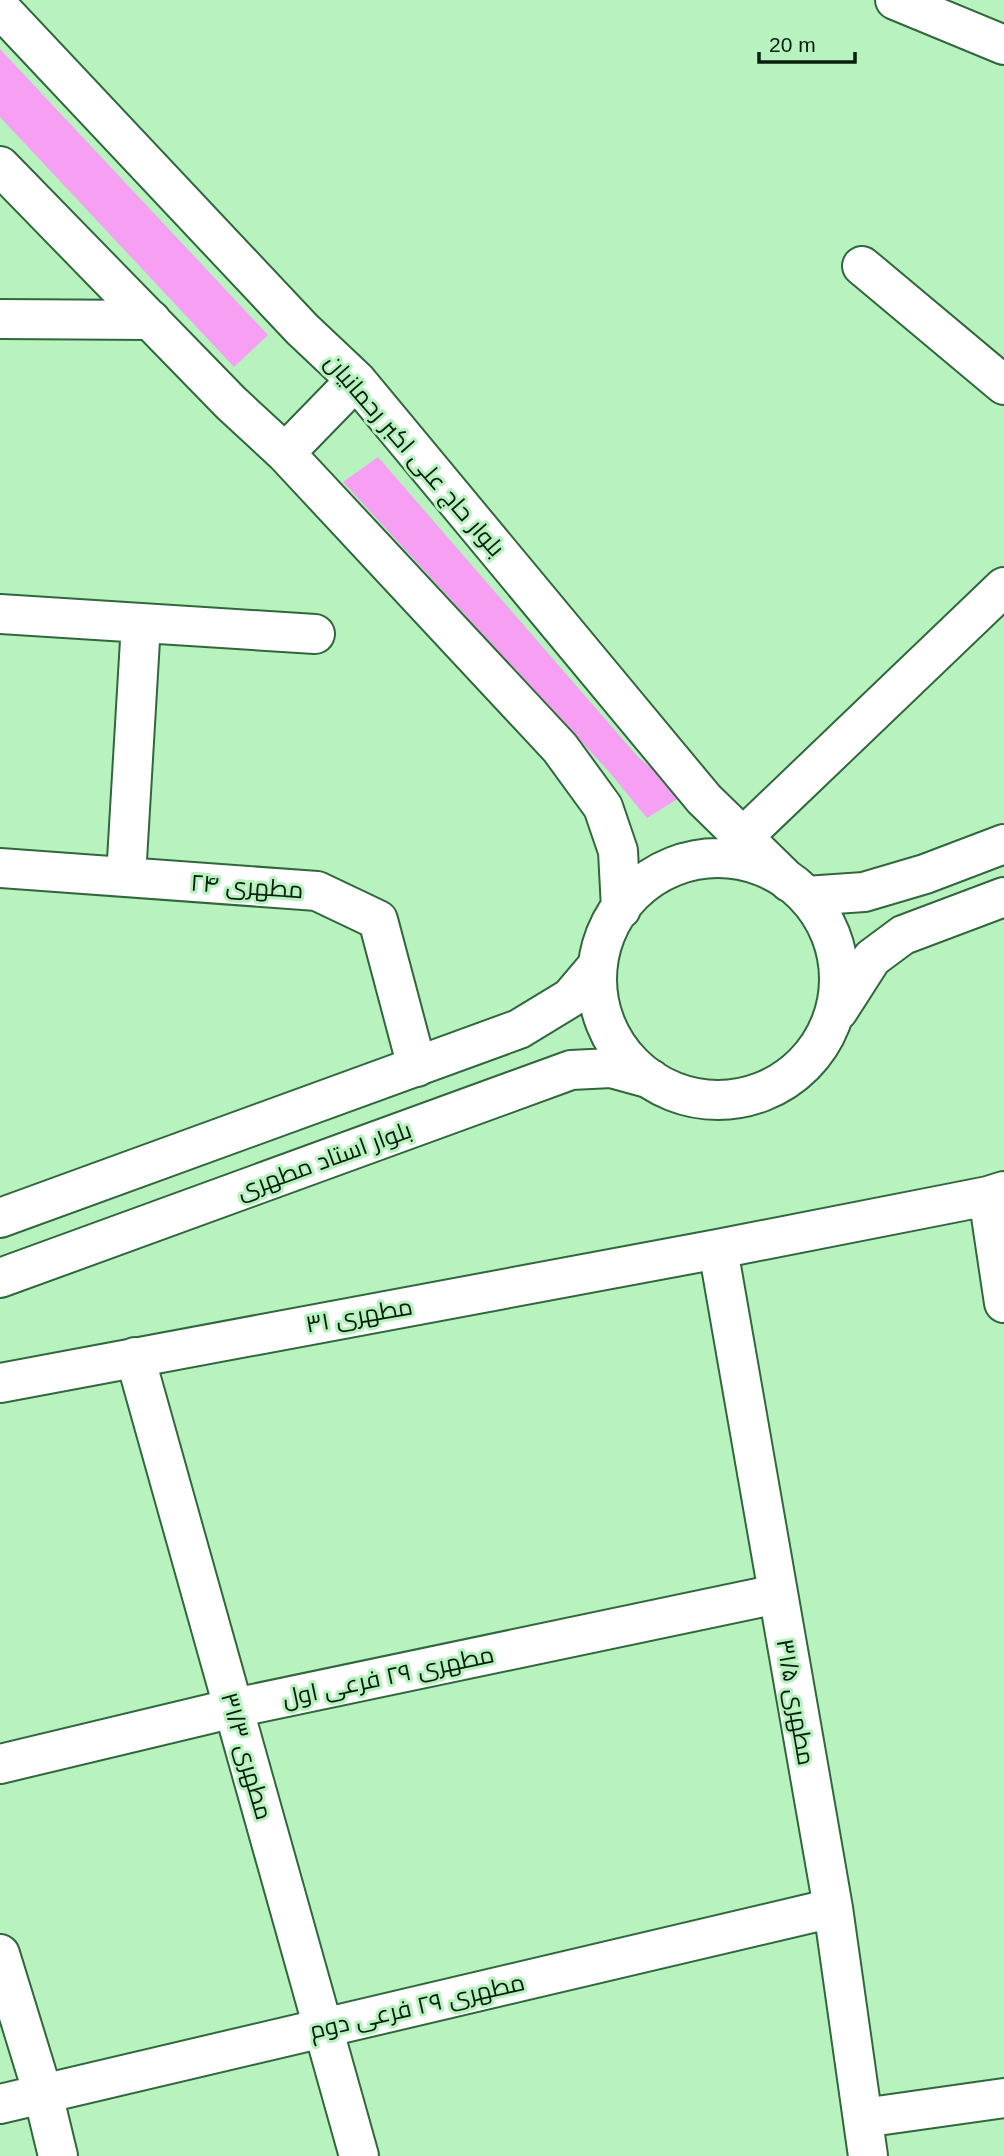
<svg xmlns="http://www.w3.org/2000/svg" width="1004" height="2156" font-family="Arial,Cairo,sans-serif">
<rect width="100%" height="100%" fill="#b7f2bf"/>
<path fill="#f79ff3" d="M 0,49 L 268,335 L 234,367 L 0,117 Z
M 378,457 L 638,757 L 684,795 L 647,818 L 611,774 L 343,482 Z"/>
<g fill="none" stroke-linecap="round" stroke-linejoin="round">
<defs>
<path id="minor" d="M 895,0 L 1004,45
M 862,266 L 1004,385
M 0,319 L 151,320
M 0,614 L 315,634
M 743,837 L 1004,587
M 0,868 L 317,891 L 378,920 L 417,1067
M 126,877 L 141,623
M 988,1196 L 1004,1303
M 718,1249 L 833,1908 L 868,2156
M 135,1357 L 359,2156
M 0,1383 L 718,1249 L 988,1196 L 1004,1191
M 0,1764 L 234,1708 L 777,1594
M 0,1954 L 43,2094 L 58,2156
M 0,2104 L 833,1908
M 863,2118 L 1004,2098"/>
<path id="major" d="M 0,8 L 302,329 L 356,380 L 704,799 L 789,882
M 0,166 L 231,403 L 285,453 L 560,748 L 603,807 L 618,851 L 621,909
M 285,453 L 356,380
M597 979a121 121 0 1 1 242 0a121 121 0 1 1-242 0Z
M 806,896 L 864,892 L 925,874 L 1004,844
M 838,1011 L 872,958 L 903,935 L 1004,897
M 0,1218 L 519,1029 L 570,998 L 598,965
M 0,1278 L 571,1070 L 611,1068 L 651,1079"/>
</defs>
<use href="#minor" stroke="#31673c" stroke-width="42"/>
<use href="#major" stroke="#31673c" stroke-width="42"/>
<use href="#minor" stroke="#fff" stroke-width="38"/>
<use href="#major" stroke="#fff" stroke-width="38"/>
</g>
<g text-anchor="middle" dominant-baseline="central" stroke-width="6" stroke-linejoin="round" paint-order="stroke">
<g font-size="24" fill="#081f0d" stroke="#b7f2bf">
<text transform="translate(415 455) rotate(49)">بلوار حاج علی اکبر رحمانیان</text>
<text transform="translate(247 886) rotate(4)">مطهری ۲۴</text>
<text transform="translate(324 1160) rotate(-20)">بلوار استاد مطهری</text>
<text transform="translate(359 1315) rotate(-10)">مطهری ۳۱</text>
<text transform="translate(388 1676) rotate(-12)">مطهری ۲۹ فرعی اول</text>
<text transform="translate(796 1702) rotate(80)">مطهری ۳۱/۵</text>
<text transform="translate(247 1756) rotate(74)">مطهری ۳۱/۳</text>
<text transform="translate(417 2006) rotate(-13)">مطهری ۲۹ فرعی دوم</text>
</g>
</g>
<path d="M759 52v10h96v-10" fill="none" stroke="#081f0d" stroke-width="3.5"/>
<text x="769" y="52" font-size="21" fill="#081f0d" stroke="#b7f2bf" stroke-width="5" paint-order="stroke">20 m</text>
</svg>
